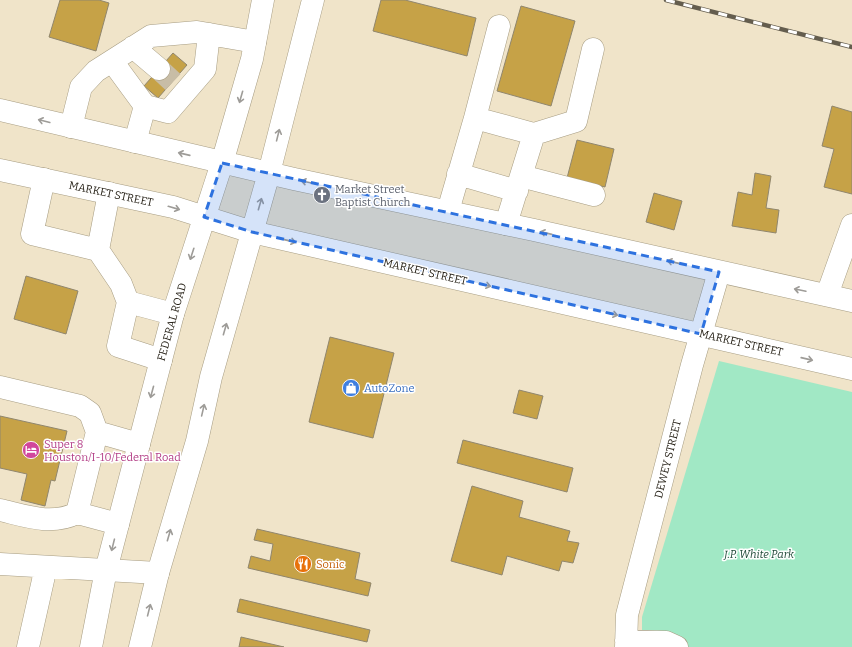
<svg xmlns="http://www.w3.org/2000/svg" width="852" height="647" font-family="Bitter,serif">
<rect width="100%" height="100%" fill="#f0e4c9"/>
<path fill="#a1e8c5" d="M 719,361 L 852,392 L 852,647 L 644,647 L 642,634 L 642,617 Z"/>
<path fill="#c6a247" stroke="#90866d" d="M 60,0 L 99,0 L 109,3 L 96,51 L 49,37 Z
M 381,0 L 405,0 L 476,18 L 467,56 L 373,31 Z
M 521,6 L 575,21 L 551,106 L 497,91 Z
M 173,53 L 187,65 L 158,98 L 144,86 Z
M 832,106 L 852,112 L 852,194 L 824,187 L 834,149 L 822,146 Z
M 577,140 L 614,149 L 605,187 L 567,178 Z
M 755,173 L 771,176 L 766,208 L 779,210 L 776,233 L 732,226 L 738,192 L 752,195 Z
M 654,193 L 682,201 L 674,230 L 646,222 Z
M 26,276 L 78,291 L 66,334 L 14,319 Z
M 330,337 L 394,353 L 373,438 L 309,422 Z
M 519,390 L 543,396 L 537,419 L 513,413 Z
M 0,416 L 67,431 L 55,481 L 51,480 L 45,506 L 21,500 L 27,474 L 0,468 Z
M 463,440 L 573,468 L 567,492 L 457,463 Z
M 472,486 L 523,501 L 519,517 L 570,531 L 567,541 L 579,543 L 573,563 L 562,561 L 559,571 L 507,556 L 502,575 L 451,561 Z
M 257,529 L 360,553 L 355,579 L 371,583 L 368,596 L 248,568 L 251,556 L 270,561 L 273,544 L 254,540 Z
M 240,599 L 370,630 L 367,642 L 237,612 Z
M 241,637 L 284,647 L 239,647 Z"/>
<g fill="none" stroke-linecap="round" stroke-linejoin="round">
<path stroke="#c8bda6" stroke-width="22" stroke-dasharray="22 11" stroke-linecap="butt" d="M 159,69 L 173,82"/>
<defs>
<path id="minor" d="M 499,26 L 475,118 L 534,134
M 133,47 L 159,69
M 112,61 L 145,106 L 135,142
M 145,106 L 168,112 L 205,69 L 209,34
M 71,127 L 81,87 L 96,71 L 151,36 L 197,32 L 255,42
M 458,174 L 517,191
M 521,176 L 594,195
M 44,179 L 32,234 L 98,250 L 109,193
M 448,211 L 475,118
M 506,224 L 534,134 L 576,121 L 593,49
M 98,250 L 121,284 L 128,302
M 827,295 L 852,225
M 161,360 L 118,346 L 128,302 L 173,314
M 0,387 L 80,406 L 90,413 L 97,432
M 0,510 C 26,516 51,526 77,513
M 118,524 L 77,513 L 97,432 L 139,444
M 0,564 L 158,573
M 626,641 L 666,642 L 677,647
M 28,647 L 46,567
M 626,647 L 627,615 L 692,365 L 719,272"/>
<path id="major" d="M 0,110 L 294,179 L 534,230 L 852,301
M 0,170 L 173,207 L 252,232 L 852,369
M 91,647 L 106,570 L 173,314 L 222,163 L 252,59 L 263,0
M 140,647 L 158,573 L 197,441 L 211,377 L 269,173 L 313,0"/>
</defs>
<use href="#minor" stroke="#a79d83" stroke-width="23"/>
<use href="#major" stroke="#a79d83" stroke-width="23"/>
<use href="#minor" stroke="#fff" stroke-width="22"/>
<use href="#major" stroke="#fff" stroke-width="22"/>
<defs>
<path id="rail" d="M 666,0 L 852,47"/>
</defs>
<use href="#rail" stroke="#645d4e" stroke-width="4.5"/>
<use href="#rail" stroke="#fff" stroke-width="3" stroke-dasharray="9" stroke-linecap="butt"/>
</g>
<defs><path id="oneway-shaft" d="M-6 0H5M1.5-3L5.5 0L1.5 3" fill="none" stroke-width="1.6" stroke-linecap="round" stroke-linejoin="round"/></defs>
<g stroke="#9e9c98">
<use href="#oneway-shaft" transform="translate(241 97) rotate(106)"/>
<use href="#oneway-shaft" transform="translate(44 121) rotate(-166)"/>
<use href="#oneway-shaft" transform="translate(278 135) rotate(-76)"/>
<use href="#oneway-shaft" transform="translate(184 154) rotate(-167)"/>
<use href="#oneway-shaft" transform="translate(307 182) rotate(-168)"/>
<use href="#oneway-shaft" transform="translate(260 204) rotate(-74)"/>
<use href="#oneway-shaft" transform="translate(174 208) rotate(16)"/>
<use href="#oneway-shaft" transform="translate(546 233) rotate(-167)"/>
<use href="#oneway-shaft" transform="translate(290 241) rotate(13)"/>
<use href="#oneway-shaft" transform="translate(192 254) rotate(108)"/>
<use href="#oneway-shaft" transform="translate(673 262) rotate(-167)"/>
<use href="#oneway-shaft" transform="translate(485 285) rotate(13)"/>
<use href="#oneway-shaft" transform="translate(800 290) rotate(-168)"/>
<use href="#oneway-shaft" transform="translate(612 314) rotate(13)"/>
<use href="#oneway-shaft" transform="translate(225 329) rotate(-74)"/>
<use href="#oneway-shaft" transform="translate(807 359) rotate(13)"/>
<use href="#oneway-shaft" transform="translate(152 392) rotate(105)"/>
<use href="#oneway-shaft" transform="translate(203 410) rotate(-77)"/>
<use href="#oneway-shaft" transform="translate(169 535) rotate(-74)"/>
<use href="#oneway-shaft" transform="translate(113 545) rotate(104)"/>
<use href="#oneway-shaft" transform="translate(149 610) rotate(-76)"/>
</g>
<path fill="#2e72df" fill-opacity="0.2" stroke="#2e72df" stroke-width="3" stroke-dasharray="8 5" stroke-linejoin="round" d="M 222,163 L 719,272 L 701,334 L 252,232 L 204,217 Z"/>
<defs>
<symbol id="church-disc" viewBox="-11 -11 22 22"><circle r="9.5" fill="#6b7280" stroke="#fff"/><path d="M-1.2-6h2.4v3.5h3.3v2.4h-3.3V6h-2.4V-.1h-3.3v-2.4h3.3Z" fill="#fff"/></symbol>
<symbol id="shop-disc" viewBox="-11 -11 22 22"><circle r="9.5" fill="#3f7fe0" stroke="#fff"/><path d="M-5-2.5h2.3a2.7 3.5 0 0 1 5.4 0H5L5.5 6h-11ZM-1.5-2.5h3a1.5 2.3 0 0 0-3 0Z" fill="#fff"/></symbol>
<symbol id="hotel-disc" viewBox="-11 -11 22 22"><circle r="9.5" fill="#d1479c" stroke="#fff"/><path d="M-6-4.5h1.5V1H6V5H4.5V3h-9V5H-6ZM-4 0a1.8 1.8 0 1 1 3.6 0ZM.5 0V-2.5h3Q6-2.5 6 0Z" fill="#fff"/></symbol>
<symbol id="restaurant-disc" viewBox="-11 -11 22 22"><circle r="9.5" fill="#e8710a" stroke="#fff"/><path d="M-5-6h1v4h1v-4h1v4h1v-4h1v5L-1.5 .5V6h-2V.5L-5-1ZM5-6V6H3V1.5H1.5Q1.5-4 5-6Z" fill="#fff"/></symbol>
</defs>
<g fill-rule="evenodd">
<use href="#church-disc" x="312" y="185" width="20" height="20"/>
<use href="#shop-disc" x="341" y="378" width="20" height="20"/>
<use href="#hotel-disc" x="21" y="440" width="20" height="20"/>
<use href="#restaurant-disc" x="293" y="554" width="20" height="20"/>
</g>
<g text-anchor="middle" dominant-baseline="central" stroke-width="3" stroke-linejoin="round" paint-order="stroke">
<g font-size="11" fill="#5b616d" stroke="#fff" text-anchor="start">
<text x="335" y="189">Market Street<tspan x="335" dy="13">Baptist Church</tspan></text>
</g>
<g font-size="11" fill="#282319" stroke="#fff">
<text transform="translate(111 194) rotate(12)">MARKET STREET</text>
<text transform="translate(425 272) rotate(13)">MARKET STREET</text>
<text transform="translate(172 322) rotate(-74)">FEDERAL ROAD</text>
<text transform="translate(741 343) rotate(13)">MARKET STREET</text>
<text transform="translate(668 459) rotate(-76)">DEWEY STREET</text>
</g>
<g font-size="11" fill="#366cbe" stroke="#fff" text-anchor="start">
<text x="364" y="388">AutoZone</text>
</g>
<g font-size="11" fill="#b23c85" stroke="#fff" text-anchor="start">
<text x="44" y="444">Super 8<tspan x="44" dy="13">Houston/I-10/Federal Road</tspan></text>
</g>
<g font-size="11" font-style="italic" fill="#1e4937" stroke="#fff">
<text x="759" y="554">J.P. White Park</text>
</g>
<g font-size="11" fill="#c56008" stroke="#fff" text-anchor="start">
<text x="316" y="564">Sonic</text>
</g>
</g>
</svg>
